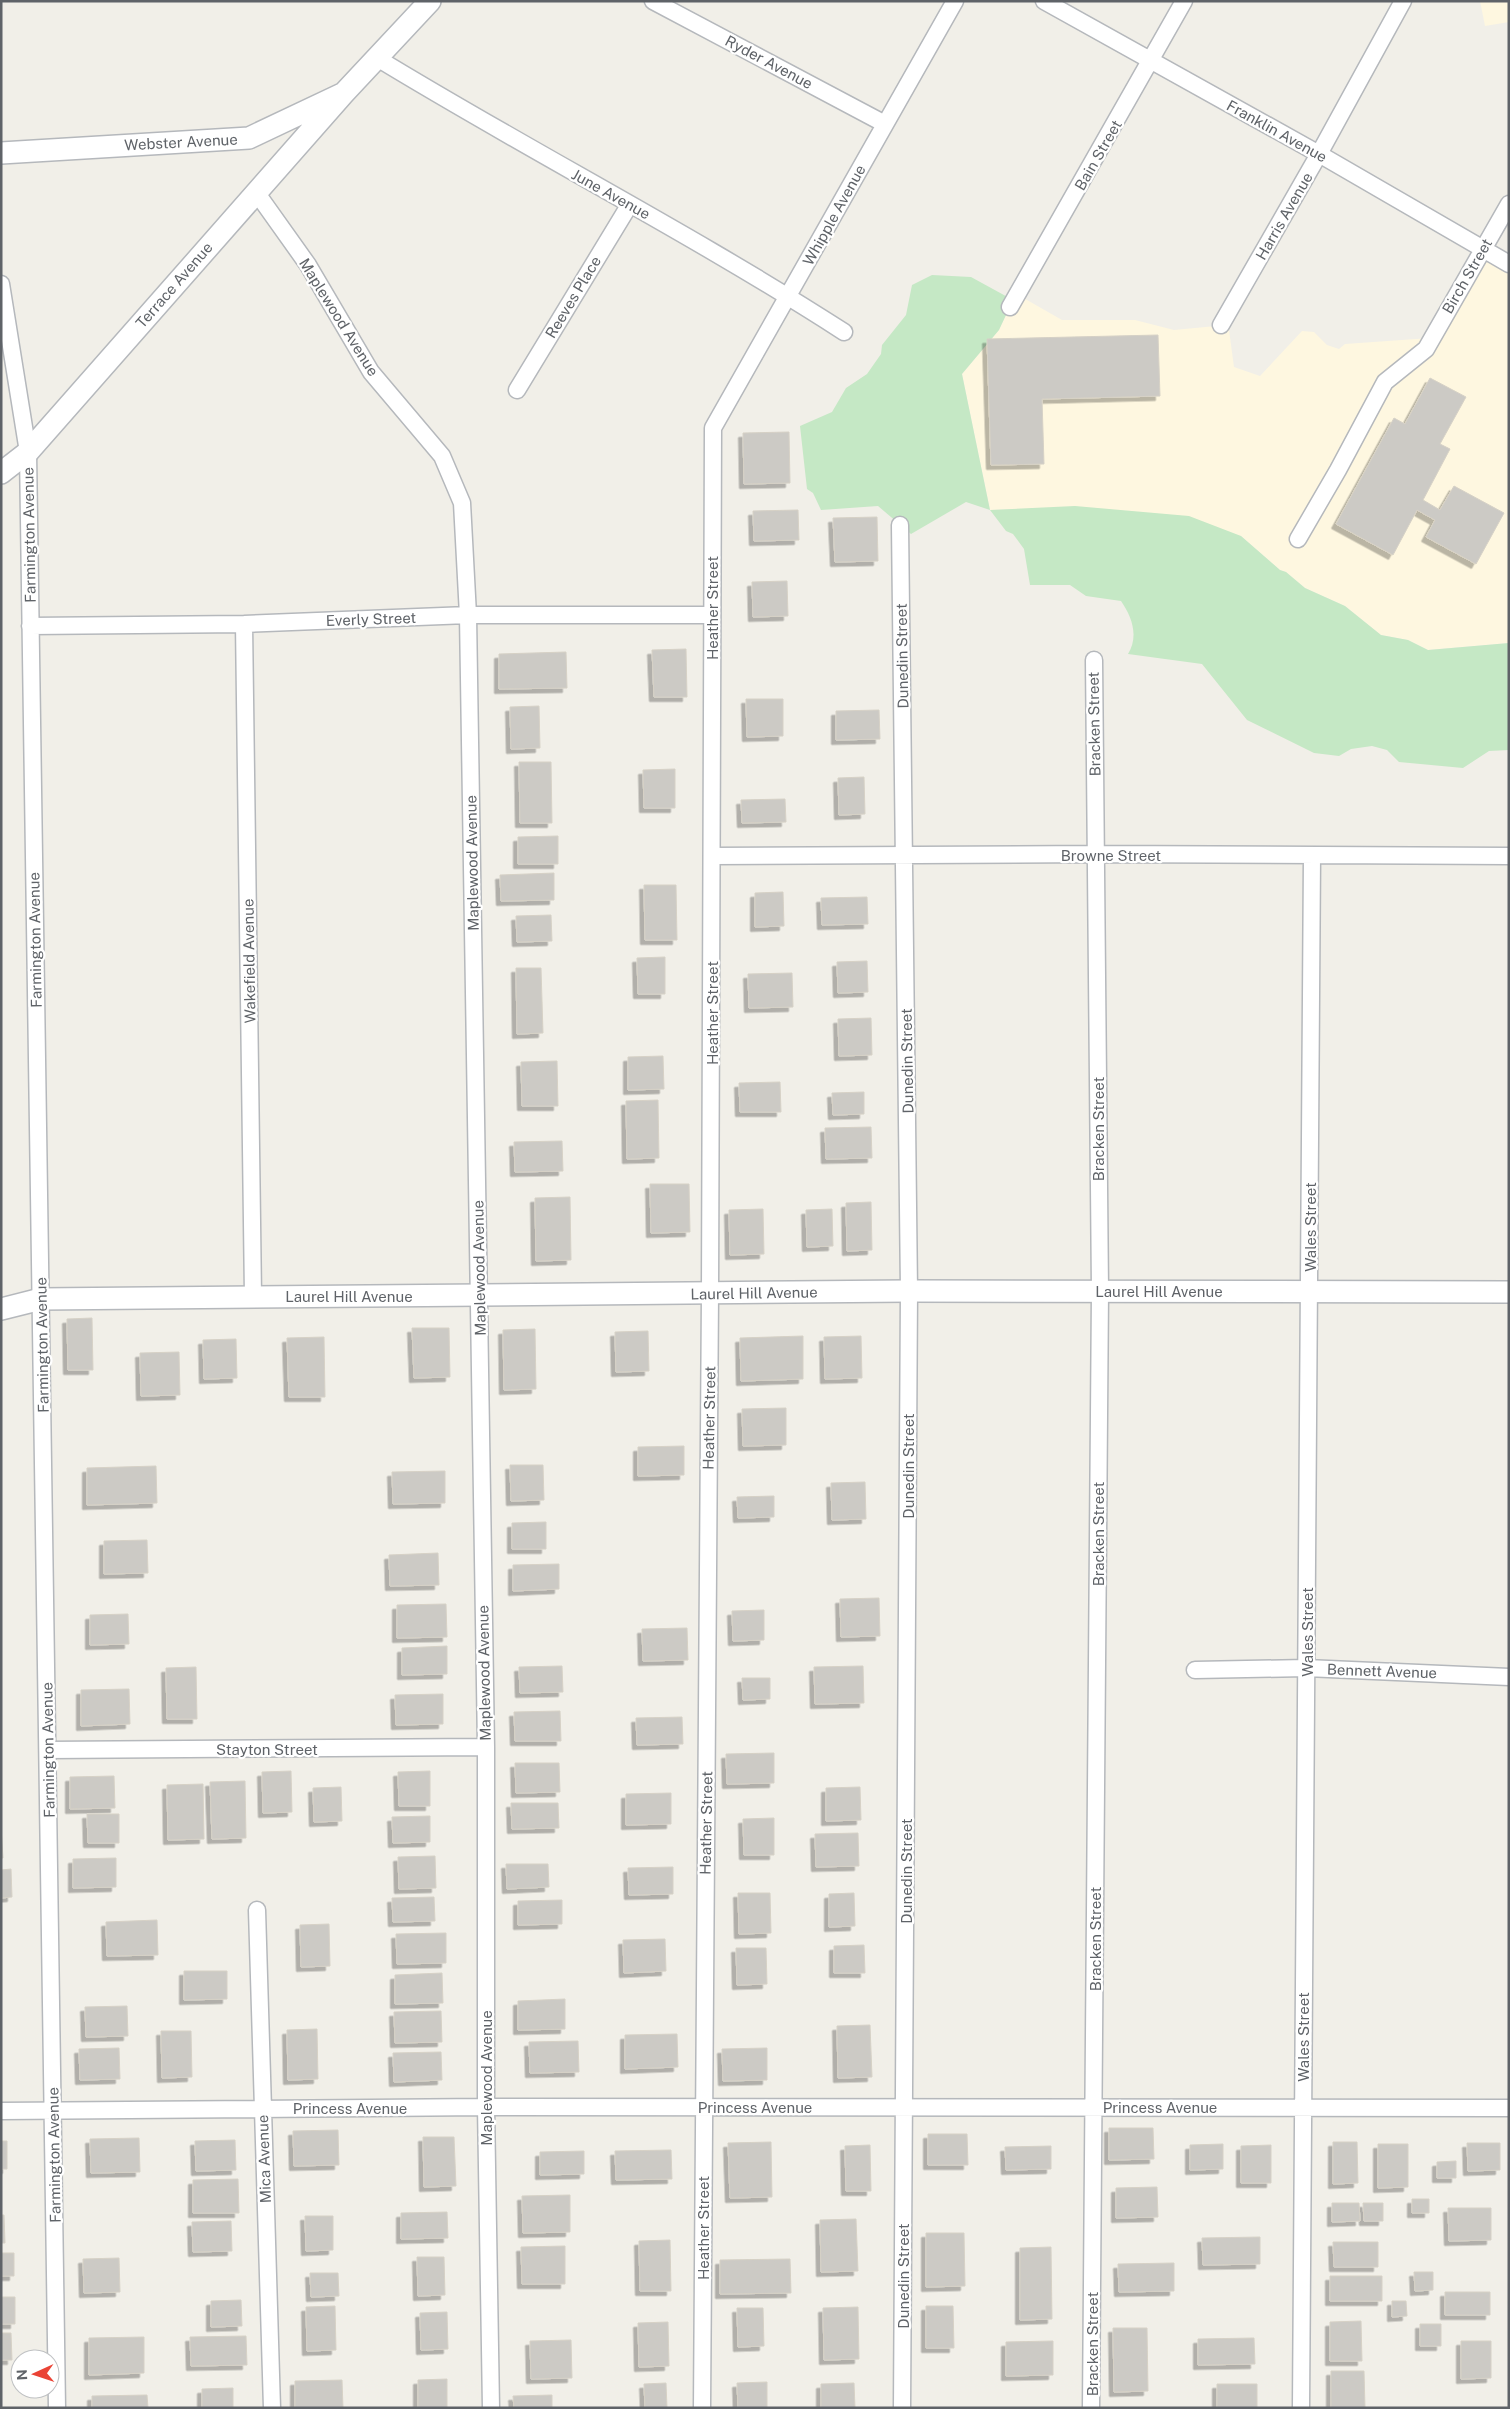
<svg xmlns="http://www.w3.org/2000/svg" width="1510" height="2409" font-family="'Public Sans',sans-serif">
<defs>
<filter id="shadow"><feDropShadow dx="-4.5" dy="4.5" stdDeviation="0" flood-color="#0004"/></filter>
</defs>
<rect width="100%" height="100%" fill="#f1efe8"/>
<path fill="#fef7e0" d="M 1480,1 L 1509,1 L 1509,22 L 1485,26 Z
M 1480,249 L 1509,264 L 1509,643 L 1428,650 L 1408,640 L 1381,635 L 1345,606 L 1305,588 L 1286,572 L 1280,570 L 1241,536 L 1024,509 L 990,510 L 962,374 L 999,330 L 1013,300 L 1020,296 L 1062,320 L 1135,320 L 1174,330 L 1216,326 L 1227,315 L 1234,367 L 1260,376 L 1302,331 L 1314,332 L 1327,345 L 1339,349 L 1345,344 L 1430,338 Z"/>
<path fill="#c5e8c5" d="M 932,275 L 971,277 L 1013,300 L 999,330 L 962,374 L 990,510 L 1075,506 L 1189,516 L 1241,536 L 1280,570 L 1286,572 L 1305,588 L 1345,606 L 1381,635 L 1408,640 L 1428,650 L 1509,643 L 1509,750 L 1489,751 L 1463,768 L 1399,762 L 1387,750 L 1372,746 L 1351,749 L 1339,756 L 1314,753 L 1247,720 L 1202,664 L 1128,654 C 1139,636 1132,617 1121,601 L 1086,596 L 1070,585 L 1030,585 L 1024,549 L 1013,534 L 1006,531 L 990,510 L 966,502 L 911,534 L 878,506 L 821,510 L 813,493 L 807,489 L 800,426 L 832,412 L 846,388 L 867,374 L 881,354 L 882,345 L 906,315 L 912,285 Z"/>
<path fill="#cccac5" stroke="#d6d1c6" filter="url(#shadow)" d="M 1158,335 L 1160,396 L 1042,399 L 1044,464 L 991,465 L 987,339 Z
M 1430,378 L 1466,397 L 1440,444 L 1450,449 L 1423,500 L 1440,510 L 1454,486 L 1504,513 L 1476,564 L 1426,537 L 1435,520 L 1417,510 L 1393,555 L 1336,524 L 1394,418 L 1405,424 Z
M 789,432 L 790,483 L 744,484 L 743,433 Z
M 798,510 L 799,540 L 754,541 L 753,511 Z
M 877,517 L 878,561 L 835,562 L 833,518 Z
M 787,581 L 788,616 L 753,617 L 752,582 Z
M 686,649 L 687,697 L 654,697 L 652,650 Z
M 566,652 L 567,688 L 499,689 L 499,654 Z
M 746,699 L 783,699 L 783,736 L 747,737 Z
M 539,706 L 540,748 L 511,749 L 510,707 Z
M 879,710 L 880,739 L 836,740 L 836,711 Z
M 519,762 L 551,762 L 552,823 L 520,823 Z
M 675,769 L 675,808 L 644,808 L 643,770 Z
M 864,777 L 865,814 L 839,815 L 838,778 Z
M 785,799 L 786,822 L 742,823 L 741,800 Z
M 558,836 L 558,864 L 518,864 L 518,837 Z
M 554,873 L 554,900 L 501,901 L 500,875 Z
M 644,885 L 676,885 L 677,940 L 645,940 Z
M 783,892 L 784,926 L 755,927 L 755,893 Z
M 867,897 L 868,924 L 822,925 L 821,898 Z
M 551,915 L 552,941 L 517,942 L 516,916 Z
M 665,957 L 665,994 L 638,994 L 637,958 Z
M 867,961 L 868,992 L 838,993 L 837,962 Z
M 516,968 L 541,968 L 543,1033 L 517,1034 Z
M 792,973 L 793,1007 L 749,1008 L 748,974 Z
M 871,1018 L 872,1055 L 839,1056 L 838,1019 Z
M 663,1056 L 664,1089 L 628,1090 L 628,1057 Z
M 557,1061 L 558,1106 L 522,1106 L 521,1062 Z
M 780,1082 L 781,1112 L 740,1112 L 739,1083 Z
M 864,1092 L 864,1114 L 833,1115 L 832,1093 Z
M 658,1100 L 659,1158 L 627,1159 L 626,1101 Z
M 871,1127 L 872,1158 L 826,1159 L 825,1128 Z
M 562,1141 L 563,1171 L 515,1172 L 514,1142 Z
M 650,1184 L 689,1184 L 690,1232 L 651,1233 Z
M 570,1197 L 571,1260 L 536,1261 L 535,1198 Z
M 871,1202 L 872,1250 L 847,1251 L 846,1203 Z
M 763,1209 L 764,1254 L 730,1255 L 729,1210 Z
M 832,1209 L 833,1246 L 807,1247 L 806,1210 Z
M 92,1318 L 93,1370 L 68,1370 L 67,1319 Z
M 412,1328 L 449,1328 L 450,1377 L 414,1378 Z
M 535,1329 L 536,1389 L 504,1390 L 503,1330 Z
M 648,1331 L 649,1371 L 616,1372 L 615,1332 Z
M 803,1336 L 803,1379 L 741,1381 L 740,1338 Z
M 861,1336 L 862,1378 L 825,1379 L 824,1337 Z
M 324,1337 L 325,1397 L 289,1397 L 287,1338 Z
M 236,1339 L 237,1378 L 204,1379 L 203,1340 Z
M 179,1352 L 180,1395 L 141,1396 L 140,1353 Z
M 786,1408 L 786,1445 L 743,1446 L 742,1409 Z
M 684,1446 L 684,1475 L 638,1476 L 638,1447 Z
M 510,1465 L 543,1465 L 544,1500 L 511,1501 Z
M 156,1466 L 157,1503 L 87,1505 L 87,1468 Z
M 445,1471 L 445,1503 L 393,1504 L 392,1472 Z
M 865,1482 L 866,1519 L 832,1520 L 831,1483 Z
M 774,1496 L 774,1517 L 738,1518 L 737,1497 Z
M 546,1522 L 546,1549 L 512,1549 L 512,1523 Z
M 147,1540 L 148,1573 L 104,1574 L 104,1541 Z
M 438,1553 L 439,1585 L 390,1586 L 389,1555 Z
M 559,1564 L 559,1589 L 513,1591 L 513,1565 Z
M 879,1598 L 880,1636 L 841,1637 L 840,1599 Z
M 446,1604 L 447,1637 L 397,1638 L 397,1605 Z
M 764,1610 L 764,1640 L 733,1641 L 732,1611 Z
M 128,1614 L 129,1644 L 90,1645 L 90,1615 Z
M 687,1628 L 688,1660 L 643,1661 L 642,1629 Z
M 447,1646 L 447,1674 L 402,1675 L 402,1648 Z
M 562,1666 L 563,1692 L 520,1693 L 519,1667 Z
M 863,1666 L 864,1703 L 815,1704 L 814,1667 Z
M 196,1667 L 197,1719 L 167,1719 L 166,1668 Z
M 742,1678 L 770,1678 L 770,1699 L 743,1700 Z
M 129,1689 L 130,1724 L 81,1726 L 81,1690 Z
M 443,1694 L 443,1724 L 396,1725 L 395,1695 Z
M 560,1711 L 561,1741 L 515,1741 L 514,1712 Z
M 682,1717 L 683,1744 L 637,1745 L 636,1718 Z
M 774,1753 L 774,1783 L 727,1784 L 726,1754 Z
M 515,1763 L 559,1763 L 560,1792 L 516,1793 Z
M 291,1771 L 292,1812 L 263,1813 L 262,1772 Z
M 430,1771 L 430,1806 L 399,1806 L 398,1772 Z
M 114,1776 L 115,1808 L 70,1809 L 70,1777 Z
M 245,1781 L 246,1838 L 212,1839 L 210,1782 Z
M 203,1784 L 204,1839 L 168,1840 L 167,1785 Z
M 341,1787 L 342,1821 L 314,1822 L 313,1788 Z
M 860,1787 L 861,1820 L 826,1821 L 826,1788 Z
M 671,1793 L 671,1824 L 626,1825 L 626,1794 Z
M 511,1803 L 558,1803 L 559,1828 L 512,1829 Z
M 87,1814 L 119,1814 L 119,1843 L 88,1843 Z
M 430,1816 L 430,1842 L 393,1843 L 392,1817 Z
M 774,1818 L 774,1855 L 744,1855 L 743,1819 Z
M 1,1827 L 3,1858 L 1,1858 Z
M 858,1833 L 859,1866 L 816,1867 L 815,1834 Z
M 435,1856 L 436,1888 L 399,1889 L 398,1857 Z
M 116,1858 L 116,1887 L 73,1888 L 73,1859 Z
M 506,1864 L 548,1864 L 549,1887 L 507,1889 Z
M 673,1867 L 673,1894 L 629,1895 L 628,1868 Z
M 11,1869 L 12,1897 L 1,1898 L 1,1870 Z
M 738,1893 L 770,1893 L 771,1933 L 739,1934 Z
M 854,1893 L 855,1926 L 829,1927 L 829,1894 Z
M 434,1897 L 435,1921 L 393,1922 L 392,1898 Z
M 562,1900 L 562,1924 L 518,1925 L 518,1901 Z
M 157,1920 L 158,1955 L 107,1956 L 106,1922 Z
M 329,1924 L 330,1966 L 301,1967 L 300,1925 Z
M 446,1933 L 446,1963 L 397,1964 L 396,1934 Z
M 665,1939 L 666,1971 L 624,1973 L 623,1940 Z
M 864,1945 L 865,1973 L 834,1973 L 834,1946 Z
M 736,1948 L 766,1948 L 767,1984 L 737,1985 Z
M 184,1971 L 227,1971 L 227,1999 L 184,2000 Z
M 442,1973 L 443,2003 L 395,2004 L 395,1975 Z
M 565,1999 L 565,2029 L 518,2030 L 518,2001 Z
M 127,2006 L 128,2036 L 86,2037 L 85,2007 Z
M 441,2011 L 442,2042 L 395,2043 L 394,2012 Z
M 870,2025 L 872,2077 L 838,2078 L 837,2026 Z
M 317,2029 L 318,2079 L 288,2080 L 287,2030 Z
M 161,2031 L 191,2031 L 192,2077 L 162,2078 Z
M 677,2034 L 678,2067 L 625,2069 L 625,2035 Z
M 578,2041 L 579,2072 L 530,2073 L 529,2042 Z
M 119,2048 L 120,2079 L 80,2080 L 79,2049 Z
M 767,2048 L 767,2080 L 723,2081 L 722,2049 Z
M 441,2052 L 442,2080 L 394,2082 L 393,2053 Z
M 1109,2128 L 1153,2128 L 1154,2159 L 1109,2160 Z
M 338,2130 L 339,2165 L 294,2166 L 293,2131 Z
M 928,2134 L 967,2134 L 968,2165 L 928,2165 Z
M 423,2137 L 454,2137 L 456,2186 L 424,2187 Z
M 139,2138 L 140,2172 L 91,2173 L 90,2139 Z
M 235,2140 L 236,2170 L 196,2171 L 195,2141 Z
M 1,2141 L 7,2141 L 7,2169 L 1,2169 Z
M 771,2142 L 772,2197 L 730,2198 L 728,2143 Z
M 1333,2142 L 1357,2142 L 1358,2183 L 1333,2184 Z
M 1467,2143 L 1500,2143 L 1500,2170 L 1468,2171 Z
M 1223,2144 L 1223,2169 L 1190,2170 L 1190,2145 Z
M 1378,2144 L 1408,2144 L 1408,2187 L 1378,2188 Z
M 870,2145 L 871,2191 L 846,2191 L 845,2146 Z
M 1271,2145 L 1271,2183 L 1241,2183 L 1241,2146 Z
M 1051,2146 L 1051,2169 L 1006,2170 L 1005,2147 Z
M 671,2150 L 672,2179 L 616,2180 L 615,2151 Z
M 584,2151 L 584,2174 L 540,2175 L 540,2152 Z
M 1456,2161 L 1456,2178 L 1437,2178 L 1437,2162 Z
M 238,2179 L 239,2213 L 193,2213 L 193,2180 Z
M 1157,2187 L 1158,2217 L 1116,2218 L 1116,2188 Z
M 570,2195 L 570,2232 L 523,2233 L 522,2196 Z
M 1412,2199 L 1429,2199 L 1429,2213 L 1412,2213 Z
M 1332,2203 L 1359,2203 L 1360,2221 L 1332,2222 Z
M 1363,2203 L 1383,2203 L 1383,2221 L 1364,2221 Z
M 1448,2208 L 1491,2208 L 1491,2240 L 1449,2241 Z
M 447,2212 L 448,2238 L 401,2239 L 401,2213 Z
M 1,2215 L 4,2215 L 5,2243 L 1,2243 Z
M 305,2216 L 333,2216 L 333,2250 L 306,2251 Z
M 856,2219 L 858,2271 L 821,2272 L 820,2220 Z
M 231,2221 L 232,2251 L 193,2252 L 192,2222 Z
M 926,2233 L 964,2233 L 965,2286 L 926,2287 Z
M 1260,2237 L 1260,2264 L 1203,2265 L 1202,2238 Z
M 670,2240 L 671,2291 L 640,2291 L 639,2241 Z
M 1333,2242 L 1378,2242 L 1378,2267 L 1334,2267 Z
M 565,2246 L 565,2284 L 522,2284 L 521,2247 Z
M 1051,2247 L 1052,2319 L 1020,2320 L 1020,2248 Z
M 1,2253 L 14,2253 L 14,2276 L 1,2276 Z
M 417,2257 L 444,2257 L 445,2295 L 418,2296 Z
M 119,2258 L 120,2292 L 84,2293 L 83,2259 Z
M 790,2259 L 791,2293 L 720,2294 L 720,2260 Z
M 1174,2263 L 1174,2291 L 1119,2292 L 1118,2264 Z
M 1414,2272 L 1433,2272 L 1433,2290 L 1415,2291 Z
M 310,2273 L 338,2273 L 339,2296 L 311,2297 Z
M 1330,2276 L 1382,2276 L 1382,2301 L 1330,2301 Z
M 1445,2292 L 1490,2292 L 1490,2315 L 1445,2315 Z
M 1,2297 L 15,2297 L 15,2324 L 1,2324 Z
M 241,2300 L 242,2326 L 211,2327 L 211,2301 Z
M 1392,2301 L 1406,2301 L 1407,2316 L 1392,2317 Z
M 335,2306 L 336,2350 L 307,2351 L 306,2307 Z
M 926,2306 L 953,2306 L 954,2348 L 926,2348 Z
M 858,2307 L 859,2359 L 824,2360 L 823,2308 Z
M 737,2308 L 763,2308 L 764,2346 L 738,2347 Z
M 447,2312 L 448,2349 L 421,2350 L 420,2313 Z
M 1361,2321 L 1362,2361 L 1330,2361 L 1330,2322 Z
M 668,2322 L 669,2366 L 639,2367 L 638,2323 Z
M 1420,2324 L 1441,2324 L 1441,2346 L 1420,2346 Z
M 1113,2328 L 1147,2328 L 1148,2391 L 1114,2392 Z
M 1,2333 L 11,2333 L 12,2360 L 1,2360 Z
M 246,2336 L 247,2365 L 191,2366 L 190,2337 Z
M 144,2337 L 144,2373 L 89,2375 L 89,2338 Z
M 1254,2338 L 1255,2364 L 1198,2365 L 1198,2339 Z
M 571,2340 L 572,2378 L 531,2379 L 530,2341 Z
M 1053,2341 L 1053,2375 L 1006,2376 L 1006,2342 Z
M 1461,2341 L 1491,2341 L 1491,2378 L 1461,2379 Z
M 1331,2371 L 1364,2371 L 1365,2408 L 1331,2408 Z
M 447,2379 L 447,2408 L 418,2408 L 418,2380 Z
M 342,2380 L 343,2408 L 295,2408 L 295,2381 Z
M 767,2382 L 767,2408 L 738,2408 L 737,2383 Z
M 666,2383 L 667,2408 L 645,2408 L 644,2384 Z
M 854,2383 L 855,2408 L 821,2408 L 821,2384 Z
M 1217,2384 L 1257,2384 L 1257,2408 L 1217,2408 Z
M 233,2388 L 233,2408 L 202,2408 L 202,2389 Z
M 147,2395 L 148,2408 L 92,2408 L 92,2396 Z
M 552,2395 L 552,2408 L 514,2408 L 513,2396 Z"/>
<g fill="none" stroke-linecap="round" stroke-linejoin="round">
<defs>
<path id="minor" d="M 653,1 L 885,124
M 1044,1 L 1319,154 L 1509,264
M 377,58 C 531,152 692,234 844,332
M 256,192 L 308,265 L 371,372 L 442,456 L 462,503 L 468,615 L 486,1747 L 486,2107 L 491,2408
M 1,284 L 28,452 L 57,2408
M 1010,307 L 1184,1
M 1221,325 L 1319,154 L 1403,1
M 517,390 L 630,204
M 900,525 L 909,1291 L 902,2408
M 1298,539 L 1338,470 L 1385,382 L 1426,349 L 1509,204
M 244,624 L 253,1297
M 30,626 L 244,624 L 468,615 L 711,615
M 713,856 L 1096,854 L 1509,856
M 1195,1670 L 1306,1668 L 1509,1677
M 48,1750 L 486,1747
M 257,1910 L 272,2408
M 1,2111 L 486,2107 L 1509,2108
M 702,2408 L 710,1293 L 713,428 L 955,1
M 1091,2408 L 1100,1291 L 1094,660
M 1301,2408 L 1312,856"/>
<path id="tertiary" d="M 1,153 L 249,138 L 344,93 L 430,1
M 1,473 L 28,452 L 344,93
M 1,1309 L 41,1299 L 909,1291 L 1509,1292"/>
</defs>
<use href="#minor" stroke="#b5b8bc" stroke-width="19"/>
<use href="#tertiary" stroke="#b5b8bc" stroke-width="24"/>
<use href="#minor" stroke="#fff" stroke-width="16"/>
<use href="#tertiary" stroke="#fff" stroke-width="21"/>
</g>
<g text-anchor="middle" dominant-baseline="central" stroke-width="4.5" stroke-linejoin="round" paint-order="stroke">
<g font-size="15" fill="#5f6368" stroke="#fff">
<text transform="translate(769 62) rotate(28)">Ryder Avenue</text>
<text transform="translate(1277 131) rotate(29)">Franklin Avenue</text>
<text transform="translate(181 142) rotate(-3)">Webster Avenue</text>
<text transform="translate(1098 155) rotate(-60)">Bain Street</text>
<text transform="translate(611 194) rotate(29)">June Avenue</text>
<text transform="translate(834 215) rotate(-61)">Whipple Avenue</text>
<text transform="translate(1284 216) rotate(-60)">Harris Avenue</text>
<text transform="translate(1467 276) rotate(-60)">Birch Street</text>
<text transform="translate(174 285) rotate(-49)">Terrace Avenue</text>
<text transform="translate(573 297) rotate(-59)">Reeves Place</text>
<text transform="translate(339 317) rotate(58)">Maplewood Avenue</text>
<text transform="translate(29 535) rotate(-91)">Farmington Avenue</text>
<text transform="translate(712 608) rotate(-90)">Heather Street</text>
<text transform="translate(371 619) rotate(-2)">Everly Street</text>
<text transform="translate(902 656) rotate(-91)">Dunedin Street</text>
<text transform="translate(1094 724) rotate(-91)">Bracken Street</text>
<text x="1111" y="855">Browne Street</text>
<text transform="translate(472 863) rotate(-91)">Maplewood Avenue</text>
<text transform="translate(35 940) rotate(-91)">Farmington Avenue</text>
<text transform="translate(249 961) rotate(-91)">Wakefield Avenue</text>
<text transform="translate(712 1013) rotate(-90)">Heather Street</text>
<text transform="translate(907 1061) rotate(-91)">Dunedin Street</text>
<text transform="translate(1098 1129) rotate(-90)">Bracken Street</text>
<text transform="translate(1310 1227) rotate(-90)">Wales Street</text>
<text transform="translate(479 1268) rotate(-91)">Maplewood Avenue</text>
<text x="1159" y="1291">Laurel Hill Avenue</text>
<text transform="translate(754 1293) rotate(-1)">Laurel Hill Avenue</text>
<text x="349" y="1296">Laurel Hill Avenue</text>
<text transform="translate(42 1345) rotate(-91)">Farmington Avenue</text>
<text transform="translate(709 1418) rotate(-89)">Heather Street</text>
<text transform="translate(908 1466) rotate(-90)">Dunedin Street</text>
<text transform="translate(1098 1534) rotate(-90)">Bracken Street</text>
<text transform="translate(1307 1632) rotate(-90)">Wales Street</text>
<text transform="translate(1382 1671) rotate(2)">Bennett Avenue</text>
<text transform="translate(484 1673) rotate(-91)">Maplewood Avenue</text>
<text x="267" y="1749">Stayton Street</text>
<text transform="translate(48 1750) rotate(-91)">Farmington Avenue</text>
<text transform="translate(706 1823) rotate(-89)">Heather Street</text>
<text transform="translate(906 1871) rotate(-90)">Dunedin Street</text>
<text transform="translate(1095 1939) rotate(-90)">Bracken Street</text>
<text transform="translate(1303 2037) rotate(-90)">Wales Street</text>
<text transform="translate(486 2078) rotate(-90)">Maplewood Avenue</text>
<text x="755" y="2107">Princess Avenue</text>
<text x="1160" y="2107">Princess Avenue</text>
<text x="350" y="2108">Princess Avenue</text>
<text transform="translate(54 2155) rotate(-91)">Farmington Avenue</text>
<text transform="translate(264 2159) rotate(-92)">Mica Avenue</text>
<text transform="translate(703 2228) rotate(-90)">Heather Street</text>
<text transform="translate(903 2276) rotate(-90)">Dunedin Street</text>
<text transform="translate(1092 2344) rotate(-90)">Bracken Street</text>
</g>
</g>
<rect width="1510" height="2409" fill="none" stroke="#5f6368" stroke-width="5"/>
<g transform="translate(35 2374) rotate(267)"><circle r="24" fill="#ffffff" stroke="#bfc1c3"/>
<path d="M0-4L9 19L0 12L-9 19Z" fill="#ea4335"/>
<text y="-8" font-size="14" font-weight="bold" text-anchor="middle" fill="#5f6368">N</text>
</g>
</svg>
